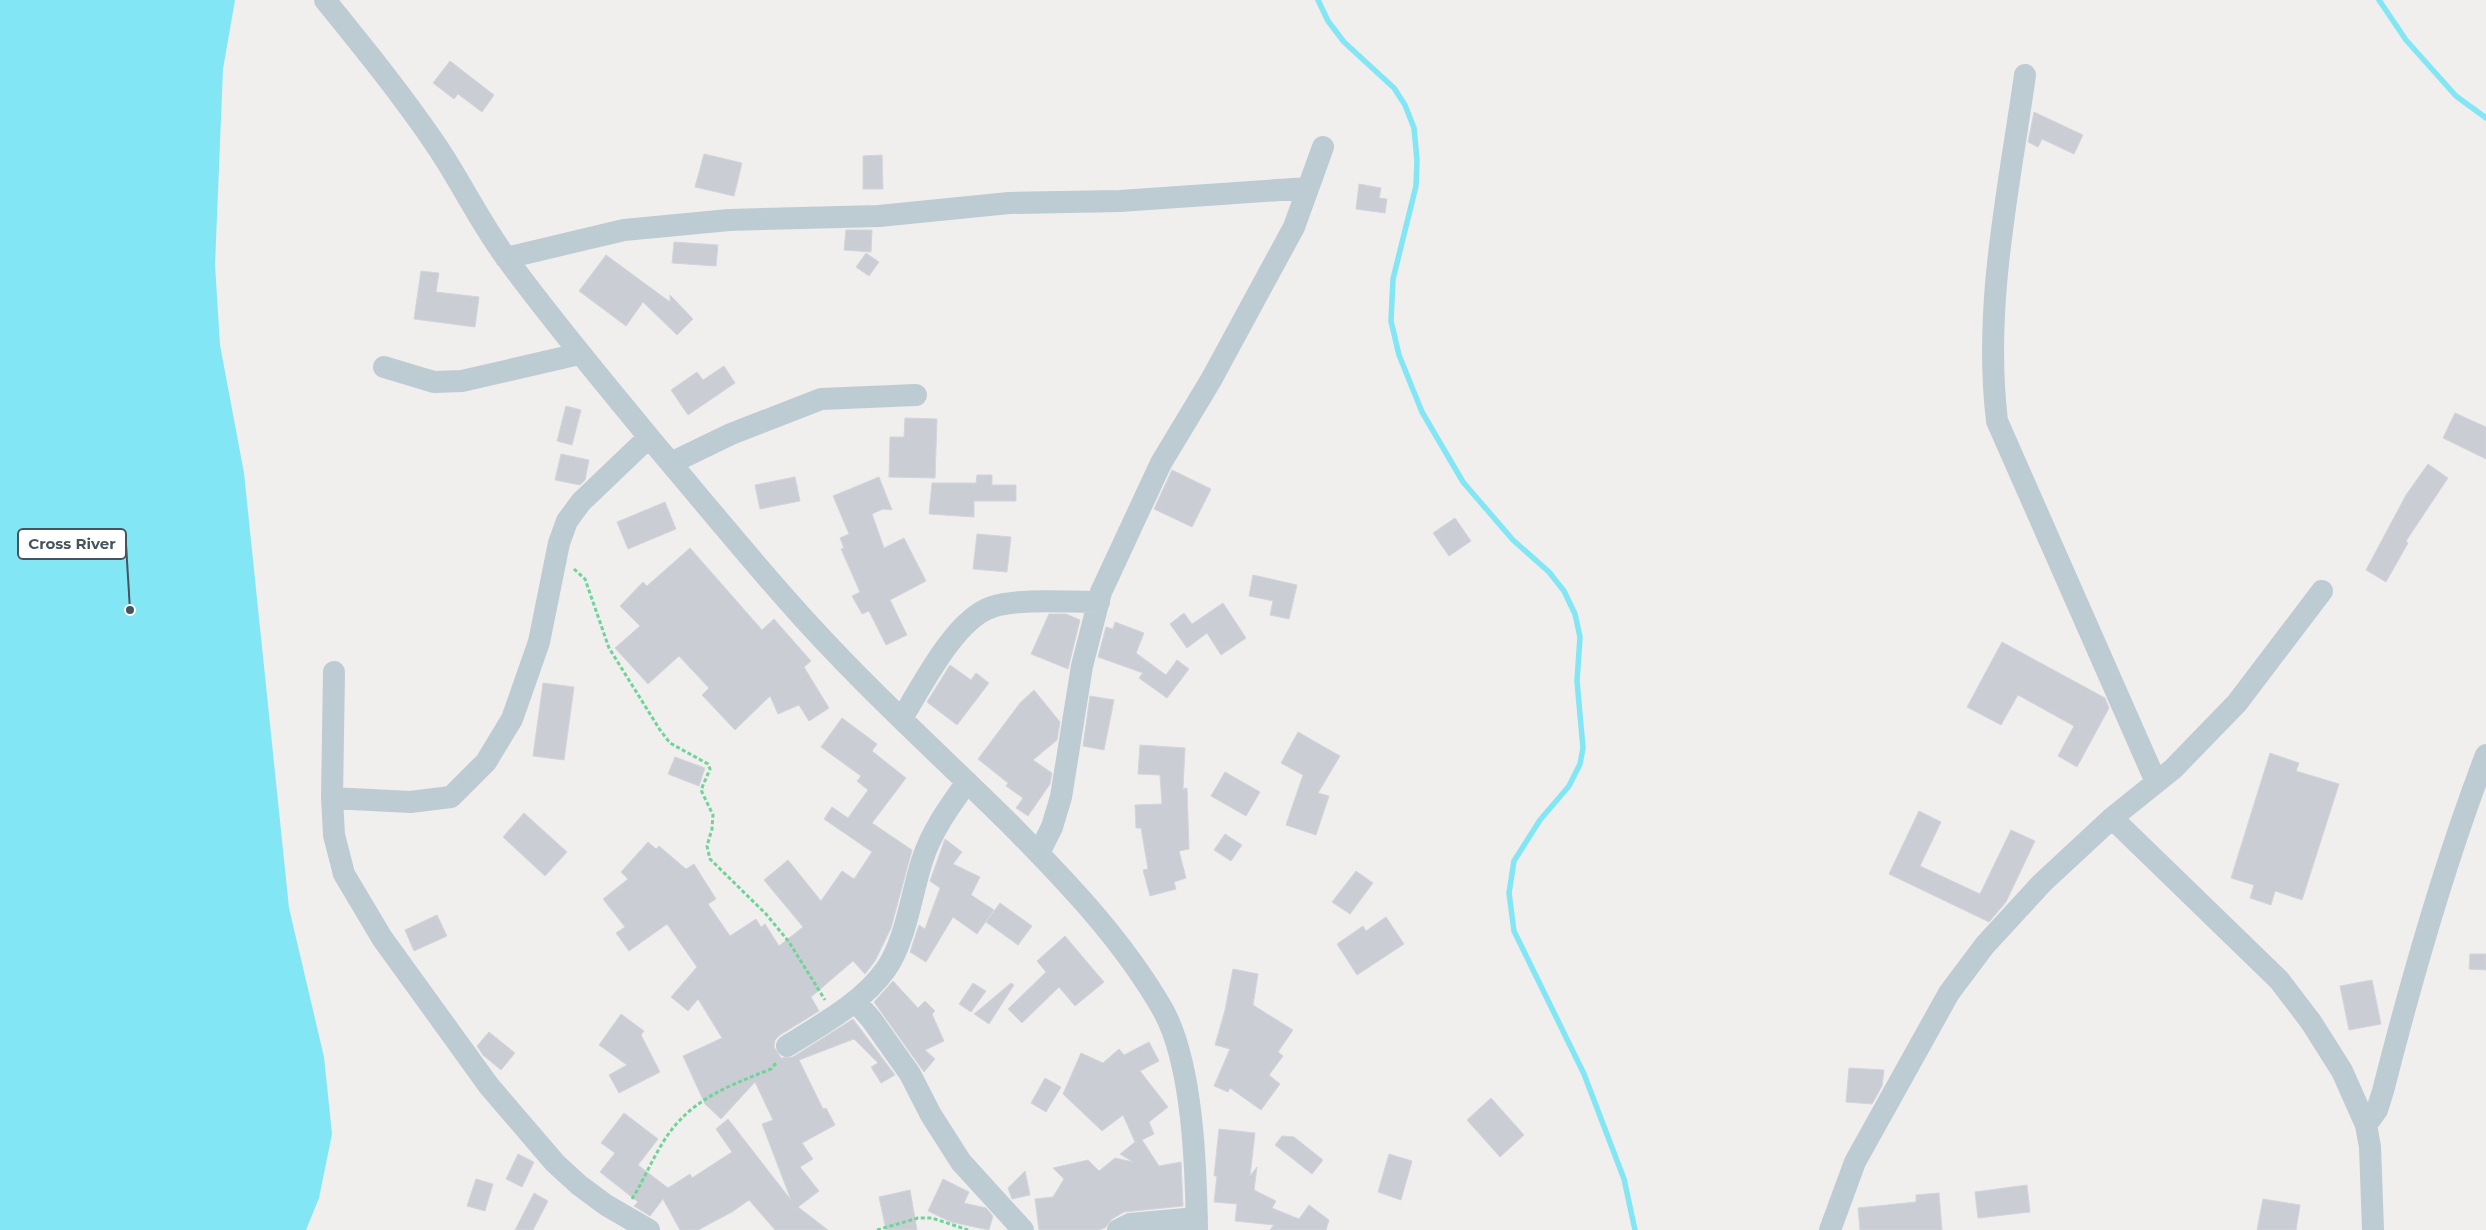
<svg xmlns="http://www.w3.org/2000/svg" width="2486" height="1230" font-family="Montserrat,sans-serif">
<rect width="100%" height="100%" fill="#f1eeee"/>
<path fill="#82e6f4" d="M 0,0 L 235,0 L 223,69 L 215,265 L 220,345 L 244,473 L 289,908 L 324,1057 L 332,1134 L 319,1198 L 306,1230 L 0,1230 Z"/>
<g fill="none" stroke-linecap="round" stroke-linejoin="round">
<path stroke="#82e6f4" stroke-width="5.5" d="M 1318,0 L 1328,21 L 1344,42 L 1394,88 L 1405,105 L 1414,128 L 1417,160 L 1416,186 L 1393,279 L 1391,321 L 1399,355 L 1422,412 L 1463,482 L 1513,540 L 1549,572 L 1564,591 L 1575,614 L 1580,637 L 1577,681 L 1583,748 L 1580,764 L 1569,786 L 1540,820 L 1514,861 L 1509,893 L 1514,931 L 1584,1074 L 1624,1179 L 1635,1230
M 2379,0 L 2406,40 L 2456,96 L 2486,118"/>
</g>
<path fill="#caced4" stroke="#d2d5db" d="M 450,61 L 494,95 L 482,112 L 458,94 L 454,99 L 433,83 Z
M 2034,112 L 2083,135 L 2074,154 L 2042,139 L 2038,147 L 2028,142 Z
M 704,154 L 742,163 L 734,196 L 695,187 Z
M 882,155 L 883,189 L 863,189 L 863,156 Z
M 1359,184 L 1381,188 L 1379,198 L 1387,199 L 1385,213 L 1356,209 Z
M 846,230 L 872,230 L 871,252 L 844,250 Z
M 674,242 L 718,245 L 716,266 L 672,263 Z
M 866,253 L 879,262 L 869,276 L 856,267 Z
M 606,255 L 670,302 L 670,295 L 693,319 L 677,335 L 643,302 L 626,326 L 579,291 Z
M 421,271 L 439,273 L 436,292 L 479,297 L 475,327 L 414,319 Z
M 724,366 L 735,383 L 688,415 L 671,390 L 697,372 L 703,380 Z
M 566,406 L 581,410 L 572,445 L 557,441 Z
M 2455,413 L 2486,427 L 2486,459 L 2443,438 Z
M 905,418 L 937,419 L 935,478 L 889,477 L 890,437 L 904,437 Z
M 561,454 L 589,460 L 585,480 L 580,485 L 555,480 Z
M 2428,464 L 2448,478 L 2406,541 L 2408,543 L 2386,582 L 2366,570 L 2406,495 Z
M 1172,470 L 1211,489 L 1192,527 L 1154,509 Z
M 977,475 L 992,475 L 992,485 L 1016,485 L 1016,501 L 974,501 L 974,517 L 929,514 L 932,483 L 976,483 Z
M 795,477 L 800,501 L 760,509 L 755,485 Z
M 879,477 L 892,510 L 883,509 L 872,514 L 884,548 L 904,538 L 926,581 L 890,600 L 907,635 L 886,645 L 869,611 L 862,614 L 852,596 L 860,592 L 841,549 L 844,548 L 840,538 L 849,534 L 833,496 Z
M 665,502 L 676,529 L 628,549 L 617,522 Z
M 1455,518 L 1471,541 L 1449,556 L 1433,533 Z
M 977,534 L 1011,537 L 1007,572 L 973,569 Z
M 690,548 L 762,630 L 774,619 L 811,661 L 804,667 L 829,708 L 809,721 L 799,705 L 778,714 L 770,696 L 735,730 L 702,695 L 709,688 L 679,656 L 648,684 L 615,648 L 640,626 L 620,606 L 643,582 L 647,586 Z
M 1253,575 L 1297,585 L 1289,619 L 1270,615 L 1273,601 L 1249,596 Z
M 1223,603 L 1246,638 L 1221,655 L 1207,633 L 1187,648 L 1170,624 L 1184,613 L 1192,624 Z
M 1049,614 L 1066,614 L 1080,620 L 1068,669 L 1031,654 Z
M 1115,622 L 1144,633 L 1136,653 L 1166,675 L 1177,660 L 1189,669 L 1167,698 L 1139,678 L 1143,673 L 1098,657 L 1106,627 L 1113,629 Z
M 2002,642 L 2105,698 L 2109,708 L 2077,767 L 2058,756 L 2074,726 L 2018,695 L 2001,725 L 1967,707 Z
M 950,665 L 971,680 L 976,673 L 989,683 L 957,725 L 927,702 Z
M 543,683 L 574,687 L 564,760 L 533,756 Z
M 1034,690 L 1060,722 L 1057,740 L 1033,760 L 1052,773 L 1050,784 L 1028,816 L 1016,808 L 1023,798 L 1006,786 L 1008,783 L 978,759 L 1020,703 Z
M 1090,696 L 1114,700 L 1104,750 L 1083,746 Z
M 842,718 L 877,744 L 872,751 L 906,778 L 872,823 L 912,850 L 891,928 L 875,961 L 865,974 L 853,961 L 811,997 L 819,1011 L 780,1035 L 775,1040 L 774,1047 L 781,1058 L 793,1057 L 853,1019 L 895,1075 L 881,1083 L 871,1067 L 878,1063 L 854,1039 L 799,1060 L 823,1109 L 826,1108 L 835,1125 L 802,1143 L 813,1159 L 800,1167 L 819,1191 L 798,1207 L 828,1230 L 775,1230 L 749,1200 L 732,1212 L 698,1230 L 680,1230 L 663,1199 L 650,1216 L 634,1206 L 638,1202 L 600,1172 L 615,1153 L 601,1143 L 624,1113 L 658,1139 L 638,1165 L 668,1188 L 690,1174 L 692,1178 L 732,1152 L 716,1129 L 728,1119 L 791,1200 L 762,1124 L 773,1120 L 755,1082 L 721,1119 L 705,1104 L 683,1056 L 722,1038 L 698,999 L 688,1011 L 671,997 L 697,967 L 667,924 L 629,951 L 616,933 L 625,927 L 603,899 L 628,879 L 621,872 L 648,842 L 656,849 L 659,846 L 686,869 L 694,864 L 716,899 L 708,904 L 730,936 L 756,919 L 761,927 L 765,924 L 779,946 L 803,927 L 764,880 L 788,860 L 821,901 L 842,871 L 854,879 L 872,852 L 824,819 L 832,807 L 848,818 L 868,790 L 857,781 L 861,776 L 821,747 Z
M 1298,732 L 1340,756 L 1318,793 L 1329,796 L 1316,835 L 1286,825 L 1303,775 L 1281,763 Z
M 1140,745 L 1185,748 L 1183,789 L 1187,788 L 1189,849 L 1179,851 L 1186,878 L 1174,882 L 1176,889 L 1150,896 L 1143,870 L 1148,869 L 1141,828 L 1136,828 L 1135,805 L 1162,804 L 1160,775 L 1138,774 Z
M 2270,753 L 2299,763 L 2296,771 L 2339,784 L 2302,900 L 2275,891 L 2271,905 L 2250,898 L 2254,885 L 2231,878 Z
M 675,757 L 705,768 L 699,786 L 668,774 Z
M 1225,772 L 1260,792 L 1246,816 L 1211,796 Z
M 1919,811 L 1941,822 L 1920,866 L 1980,894 L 2011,830 L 2035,841 L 2006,902 L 1989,922 L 1889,874 Z
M 524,813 L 567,852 L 545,876 L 503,837 Z
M 1225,834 L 1242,845 L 1231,861 L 1214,850 Z
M 945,839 L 962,852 L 953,864 L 980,877 L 971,895 L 994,910 L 977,934 L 953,917 L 926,962 L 910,952 L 919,925 L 925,929 L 940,888 L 930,881 Z
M 1356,871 L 1373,883 L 1350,914 L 1332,902 Z
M 1000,903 L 1032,926 L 1018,945 L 986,922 Z
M 437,915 L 447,936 L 414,951 L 405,930 Z
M 1386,917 L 1404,944 L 1357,975 L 1337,944 L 1363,926 L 1366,931 Z
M 1065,936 L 1104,982 L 1075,1006 L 1059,987 L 1022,1023 L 1008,1009 L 1046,972 L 1037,961 Z
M 2470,954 L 2486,954 L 2486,970 L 2469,969 Z
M 1233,969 L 1258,974 L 1253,1005 L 1293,1030 L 1278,1052 L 1283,1056 L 1269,1075 L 1280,1084 L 1261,1110 L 1230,1088 L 1228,1092 L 1214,1086 L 1230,1049 L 1215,1045 L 1225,1010 Z
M 2372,980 L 2381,1024 L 2349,1030 L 2340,986 Z
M 893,981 L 918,1008 L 925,1001 L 935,1011 L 932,1014 L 944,1041 L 925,1050 L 935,1059 L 924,1072 L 874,1002 Z
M 973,983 L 986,991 L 971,1012 L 959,1004 Z
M 1011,983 L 1014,985 L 989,1024 L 974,1014 Z
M 621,1014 L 644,1031 L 641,1035 L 660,1072 L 619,1093 L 609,1075 L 627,1065 L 599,1045 Z
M 489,1032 L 515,1053 L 501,1070 L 483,1055 L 477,1046 Z
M 1149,1042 L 1159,1061 L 1140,1071 L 1168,1107 L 1149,1122 L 1154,1134 L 1142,1140 L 1159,1166 L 1181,1162 L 1183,1206 L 1124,1212 L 1112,1219 L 1105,1228 L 1099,1230 L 1039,1230 L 1035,1199 L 1053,1197 L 1064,1179 L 1053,1168 L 1088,1160 L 1099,1171 L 1115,1158 L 1133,1162 L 1120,1154 L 1135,1142 L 1123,1115 L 1102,1131 L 1063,1094 L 1081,1053 L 1103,1063 L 1119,1049 L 1124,1055 Z
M 1849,1068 L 1884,1070 L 1882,1086 L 1872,1104 L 1846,1102 Z
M 1045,1078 L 1061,1087 L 1046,1112 L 1031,1103 Z
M 1491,1098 L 1524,1135 L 1500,1157 L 1467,1120 Z
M 1219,1129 L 1255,1133 L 1250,1176 L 1257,1167 L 1254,1190 L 1276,1201 L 1272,1208 L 1299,1219 L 1309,1205 L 1329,1220 L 1326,1230 L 1270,1230 L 1274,1225 L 1235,1221 L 1237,1204 L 1214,1202 L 1217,1176 L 1214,1176 Z
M 1282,1136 L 1294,1137 L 1323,1160 L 1312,1174 L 1275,1145 Z
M 518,1154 L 534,1162 L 522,1187 L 506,1179 Z
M 1389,1154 L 1412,1161 L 1401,1200 L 1378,1192 Z
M 1025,1171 L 1030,1195 L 1012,1199 L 1008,1188 Z
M 476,1179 L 493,1184 L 485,1211 L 467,1206 Z
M 943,1179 L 969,1192 L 964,1203 L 986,1208 L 993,1216 L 989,1230 L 951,1222 L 928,1211 Z
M 2027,1185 L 2030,1212 L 1978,1218 L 1975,1192 Z
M 910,1190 L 917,1230 L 886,1230 L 879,1197 Z
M 534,1193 L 548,1201 L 533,1230 L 515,1230 Z
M 1939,1193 L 1942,1230 L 1860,1230 L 1858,1208 L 1916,1202 L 1916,1195 Z
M 2263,1199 L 2300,1205 L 2296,1230 L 2257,1230 Z"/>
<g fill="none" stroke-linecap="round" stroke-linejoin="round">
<path stroke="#6ed498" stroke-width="3" stroke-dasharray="4 2.5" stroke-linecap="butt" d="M 574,569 L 585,579 L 609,648 L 660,730 L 670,743 L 708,764 L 710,769 L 701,790 L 713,815 L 712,829 L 707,846 L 710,859 L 766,914 L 789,942 L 825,1000
M 632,1199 C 643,1181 651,1162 662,1144 C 688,1100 726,1087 771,1069 L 776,1063
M 877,1230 L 918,1218 L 932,1218 L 968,1230"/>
<path stroke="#bdcbd2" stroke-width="22" d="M 325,0 C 364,48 403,96 438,148 C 462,184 481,224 507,259 C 553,322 603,381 652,441 C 697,494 741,548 787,600 C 857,680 936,751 1011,825 C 1067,882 1123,940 1163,1010 C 1193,1064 1196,1168 1197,1230
M 2025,75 C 2009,189 1983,305 1997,421 L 2156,782
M 506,258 L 624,230 L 729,220 L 879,216 L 1009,203 L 1120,201 L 1308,188
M 384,367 L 434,382 L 462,381 L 579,354
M 671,463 L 731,434 L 821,399 L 916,395
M 334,672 L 332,798 L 334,835 L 344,874 L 382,938 L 489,1086 L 555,1163 L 579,1185 L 606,1205 L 649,1230
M 902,718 C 922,686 955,619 992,607 C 1019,598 1068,602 1099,602
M 332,798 L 410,802 L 451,797 L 486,762 L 512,719 L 539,642 L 559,543 L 567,521 L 581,502 L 649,437
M 2112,818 L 2279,980 L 2311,1022 L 2342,1071 L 2366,1125 L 2370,1147 L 2373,1230
M 1039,853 L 1052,827 L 1061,797 L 1082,666 L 1101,592 L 1161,463 L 1211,380 L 1294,227 L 1323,147
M 855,1001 L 871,1019 L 910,1074 L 931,1115 L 961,1162 L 1023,1230
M 787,1046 C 822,1024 862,1003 886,969 C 905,943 912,892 922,861 C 931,832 949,807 967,782
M 2366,1125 L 2377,1110 L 2383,1091 C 2412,977 2444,864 2486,755
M 1118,1230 L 1130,1224 L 1197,1218
M 1830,1230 L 1855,1162 L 1949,993 L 1985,945 L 2042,883 L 2112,818 L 2173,769 L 2237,703 L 2322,591"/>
</g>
<path fill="none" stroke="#45545e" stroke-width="2" d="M130 610L126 544"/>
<circle fill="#45545e" stroke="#fff" stroke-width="2" cx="130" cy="610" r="5"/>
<rect fill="#fff" stroke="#45545e" stroke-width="2" x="18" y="529" width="108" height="30" rx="5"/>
<g font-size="15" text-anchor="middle" font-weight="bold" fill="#45545e">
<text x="72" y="549">Cross River</text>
</g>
</svg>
